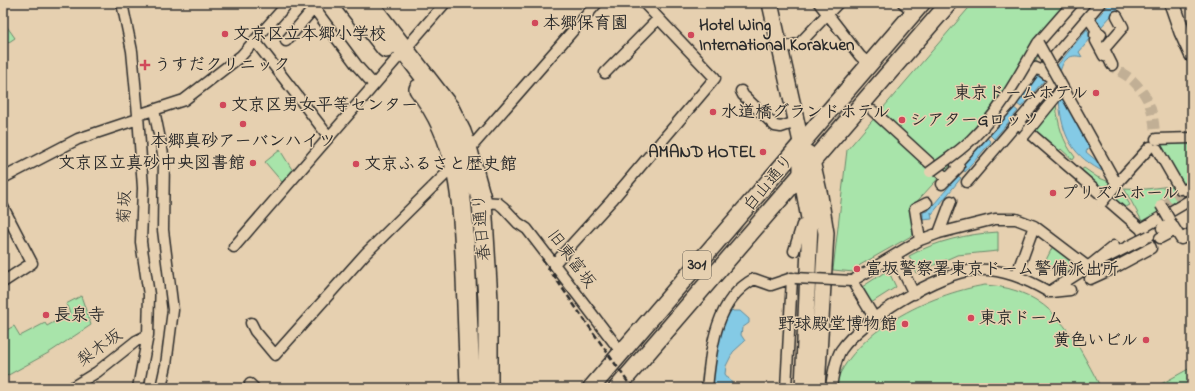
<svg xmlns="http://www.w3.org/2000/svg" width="1195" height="391" font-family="'Indie Flower','Klee One',sans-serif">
<rect width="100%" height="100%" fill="#e6d0b0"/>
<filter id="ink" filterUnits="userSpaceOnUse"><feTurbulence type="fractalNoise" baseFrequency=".025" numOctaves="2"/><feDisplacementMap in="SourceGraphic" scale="8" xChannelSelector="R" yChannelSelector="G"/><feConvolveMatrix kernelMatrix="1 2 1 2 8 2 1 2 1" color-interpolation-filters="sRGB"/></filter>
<g filter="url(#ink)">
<path fill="#a8e4aa" stroke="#6a886a" d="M 973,3 L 1078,3 L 1044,43 L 1032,70 L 974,143 L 944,172 L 911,208 L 913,235 L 860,265 L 854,272 L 833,270 L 847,150 Z
M 3,21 L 15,38 L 3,46 Z
M 1056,104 C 1058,124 1062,141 1075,157 L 1073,160 L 1061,149 L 1057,153 L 1033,130 Z
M 1192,139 L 1192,181 L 1181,187 L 1159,146 L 1159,140 Z
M 280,150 L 293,171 L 282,182 L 265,162 Z
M 1074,164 L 1081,170 L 1084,168 L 1097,177 L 1112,183 L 1103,193 L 1072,166 Z
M 1171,186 L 1192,189 L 1192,192 L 1142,221 L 1124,188 L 1146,189 Z
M 1120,188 L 1130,205 L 1122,209 L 1110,199 Z
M 998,232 L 998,251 L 957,255 L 916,273 L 909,256 C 936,241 967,234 998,232 Z
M 1053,246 L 1074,261 L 1063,277 L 1044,264 Z
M 888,270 L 896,287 L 871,303 L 862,287 Z
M 985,285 C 1052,289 1073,335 1101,388 L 834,388 C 852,331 930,294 985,285 Z
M 81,296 L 91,325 L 50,352 L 3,378 L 3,332 L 14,326 L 20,336 L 45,323 L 47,326 L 70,313 L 66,304 Z
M 1192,367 L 1192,388 L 1154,388 Z"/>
<path fill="#84cae5" stroke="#608a9b" d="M 1110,3 L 1123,3 L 1101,27 L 1096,19 Z
M 1087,29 L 1091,38 L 1079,52 L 1082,57 C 1069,53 1062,61 1060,73 L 1055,68 Z
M 1034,71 L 1047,77 L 1021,107 L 1013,101 Z
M 1063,96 L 1090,145 L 1086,152 L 1103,166 L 1106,173 C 1072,156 1062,137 1059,100 Z
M 1010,105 L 1018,111 L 994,139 L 987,132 Z
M 984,135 L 991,142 L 965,172 L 958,162 Z
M 958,176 L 961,178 L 932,214 L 931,212 L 932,219 L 923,220 L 923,212 L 928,211 Z
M 730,308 L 733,311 L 740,311 L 749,319 L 749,323 L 742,328 L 741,335 L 745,341 L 733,352 L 726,366 L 725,374 L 736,388 L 710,388 L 719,339 Z"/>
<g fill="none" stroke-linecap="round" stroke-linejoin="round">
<path stroke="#c1af95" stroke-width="10" stroke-dasharray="10 5" stroke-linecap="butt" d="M 1108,63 C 1114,70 1124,73 1131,79 C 1154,100 1154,119 1156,147
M 1161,205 L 1185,190"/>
<defs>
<path id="street" d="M 122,3 L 132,51 L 138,115 L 143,188 L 141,242 L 149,295 L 148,335 L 138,388
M 819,3 L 860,56 L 869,64
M 903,3 L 914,12
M 1088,17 L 1097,31 L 1095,35
M 1101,34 L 1096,41 L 1104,56
M 255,41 L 329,137
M 286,41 L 314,8 L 358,67 L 374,85
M 1038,43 L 1073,3
M 780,49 L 800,43 L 838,3
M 1112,65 L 1104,49 L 1123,27 L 1117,16
M 605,73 L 658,19
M 741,91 L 743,95 L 775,126 L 781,127 L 796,122
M 154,110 L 164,159 L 163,230 L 173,310 L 166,365 L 161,388
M 873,111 L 947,179
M 138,115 L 184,100 L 241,56 L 288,3
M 1017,122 L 1141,229 L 1151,248 L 1112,269 L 1090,279
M 1156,139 L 1192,138
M 1157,149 L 1180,189
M 467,152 L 597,3
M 3,178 L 78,139 L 138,119
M 1119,181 L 1150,147
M 967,182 L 1054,80 L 1042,71
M 942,184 L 959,167 L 956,164 L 1011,103 L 1036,68 L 1042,71 L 1100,3
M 1185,190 L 1192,186
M 482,202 L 498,203 L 503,207 L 518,223 L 527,229 L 622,353
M 3,207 L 32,263 L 3,282
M 1162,228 L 1171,223 L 1181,239 L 1192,233
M 1141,229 L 1192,199
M 939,233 L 951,201
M 1160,238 L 1175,230
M 920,240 L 915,209 L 927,203
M 234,247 L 445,3
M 794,251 L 802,225
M 895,255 L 920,240 L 939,233 L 995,219 L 1016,219 L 1034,226
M 554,264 L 612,200 L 715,78 L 644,3
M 1016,276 L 1034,226 L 1088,267 L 1139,241
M 1051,292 L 1070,290
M 875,319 L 852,281 L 895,255 L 914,294
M 251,323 L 255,331 L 275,355 L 366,253 L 456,164
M 250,384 L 254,388
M 71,388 L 97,372 L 136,341 L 148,335
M 707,388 C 711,349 715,300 754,279 L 771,285 L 792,278 L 786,388
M 831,388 C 832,379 836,357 841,350 C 861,320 939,272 975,270 C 1002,268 1026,279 1049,292 L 1088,267 L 1114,246"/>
<path id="secondary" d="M 770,3 L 801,142 L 801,175 L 810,224 L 803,388
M 1172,3 L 1182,32 L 1192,54
M 808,153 L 812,161 L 820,196 L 826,233 L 817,388"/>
<path id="primary" d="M 591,388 L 922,3
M 617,388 L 949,3"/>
<path id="highway" d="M 351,3 L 386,48
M 368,3 L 449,108 L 461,132 L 468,151 L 482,202 L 488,300 L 488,388
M 419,89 C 463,144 463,211 466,278 C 467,315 469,351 470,388"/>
</defs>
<use href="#street" stroke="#2b2b2b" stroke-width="13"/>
<use href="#secondary" stroke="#2b2b2b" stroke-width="18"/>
<use href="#primary" stroke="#2b2b2b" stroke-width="19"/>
<use href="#highway" stroke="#2b2b2b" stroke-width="22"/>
<use href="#street" stroke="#e6d0b0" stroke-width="10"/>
<use href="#secondary" stroke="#e6d0b0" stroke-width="15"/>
<use href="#primary" stroke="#e6d0b0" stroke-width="16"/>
<use href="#highway" stroke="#e6d0b0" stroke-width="19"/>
<path stroke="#2b2b2b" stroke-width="2.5" stroke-dasharray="6 3" stroke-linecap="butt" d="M 542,259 L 632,388"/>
<defs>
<path id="street-bridge" d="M 1038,43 L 1116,183
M 1023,137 L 1063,88
M 930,172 C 943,162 959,152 971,140 C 1000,112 1018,77 1038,43
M 1102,202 L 1119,181
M 1161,205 L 1169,219
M 1139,241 L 1149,236
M 795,278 L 852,281"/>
</defs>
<use href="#street-bridge" stroke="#2b2b2b" stroke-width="13" stroke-linecap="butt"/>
<use href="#street-bridge" stroke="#e6d0b0" stroke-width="10"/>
</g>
</g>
<g fill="#d1495b" stroke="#e6d0b0" stroke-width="1.5">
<circle cx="535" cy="23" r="4"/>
<circle cx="225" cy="34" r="4"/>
<circle cx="691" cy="35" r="4"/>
<path d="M143 59h4v4h4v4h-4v4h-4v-4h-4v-4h4z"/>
<circle cx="1096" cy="93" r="4"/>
<circle cx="223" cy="105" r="4"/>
<circle cx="713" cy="112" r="4"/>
<circle cx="902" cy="120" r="4"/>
<circle cx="243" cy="124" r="4"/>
<circle cx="763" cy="152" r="4"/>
<circle cx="253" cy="163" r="4"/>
<circle cx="356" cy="164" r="4"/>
<circle cx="1053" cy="193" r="4"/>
<circle cx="857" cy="269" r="4"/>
<circle cx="46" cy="315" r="4"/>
<circle cx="971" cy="318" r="4"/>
<circle cx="905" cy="324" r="4"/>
<circle cx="1146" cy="340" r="4"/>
</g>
<g text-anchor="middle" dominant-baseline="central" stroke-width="3" stroke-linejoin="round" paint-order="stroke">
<rect fill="#e6d0b0" stroke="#635c53" stroke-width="1" x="683" y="251" width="28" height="28" rx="3"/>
<g font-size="16" font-weight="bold" fill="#2b2b2b">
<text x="697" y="265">301</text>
</g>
<g font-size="17" font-weight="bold" fill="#2b2b2b" stroke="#e6d0b0" text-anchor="start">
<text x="543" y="23">本郷保育園</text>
<text x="699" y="25">Hotel Wing<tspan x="699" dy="20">International Korakuen</tspan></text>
<text x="233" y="34">文京区立本郷小学校</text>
<text x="154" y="65">うすだクリニック</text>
<text x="1088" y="93" text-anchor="end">東京ドームホテル</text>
<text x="231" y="105">文京区男女平等センター</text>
<text x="721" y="112">水道橋グランドホテル</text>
<text x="910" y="120">シアターGロッソ</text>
<text x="243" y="141" text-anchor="middle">本郷真砂アーバンハイツ</text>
<text x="755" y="152" text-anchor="end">AMAND HOTEL</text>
<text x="245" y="163" text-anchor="end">文京区立真砂中央図書館</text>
<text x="364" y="164">文京ふるさと歴史館</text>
<text x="1061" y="193">プリズムホール</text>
<text x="865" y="269">富坂警察署東京ドーム警備派出所</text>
<text x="54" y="315">長泉寺</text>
<text x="979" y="318">東京ドーム</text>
<text x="897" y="324" text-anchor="end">野球殿堂博物館</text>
<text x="1138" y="340" text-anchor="end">黄色いビル</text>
</g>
<g font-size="17" fill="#2b2b2b" stroke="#e6d0b0">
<text transform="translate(769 183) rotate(-50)">白山通り</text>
<text transform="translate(125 207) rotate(-88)">菊坂</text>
<text transform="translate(482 227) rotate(-95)">春日通り</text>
<text transform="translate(571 259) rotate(53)">旧東富坂</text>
<text transform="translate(100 348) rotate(-36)">梨木坂</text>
</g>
</g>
<rect width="1195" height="391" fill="none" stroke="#e6d0b0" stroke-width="16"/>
<rect x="8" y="8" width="1179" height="375" fill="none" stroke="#2b2b2b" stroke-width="1.5" filter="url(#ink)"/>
</svg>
